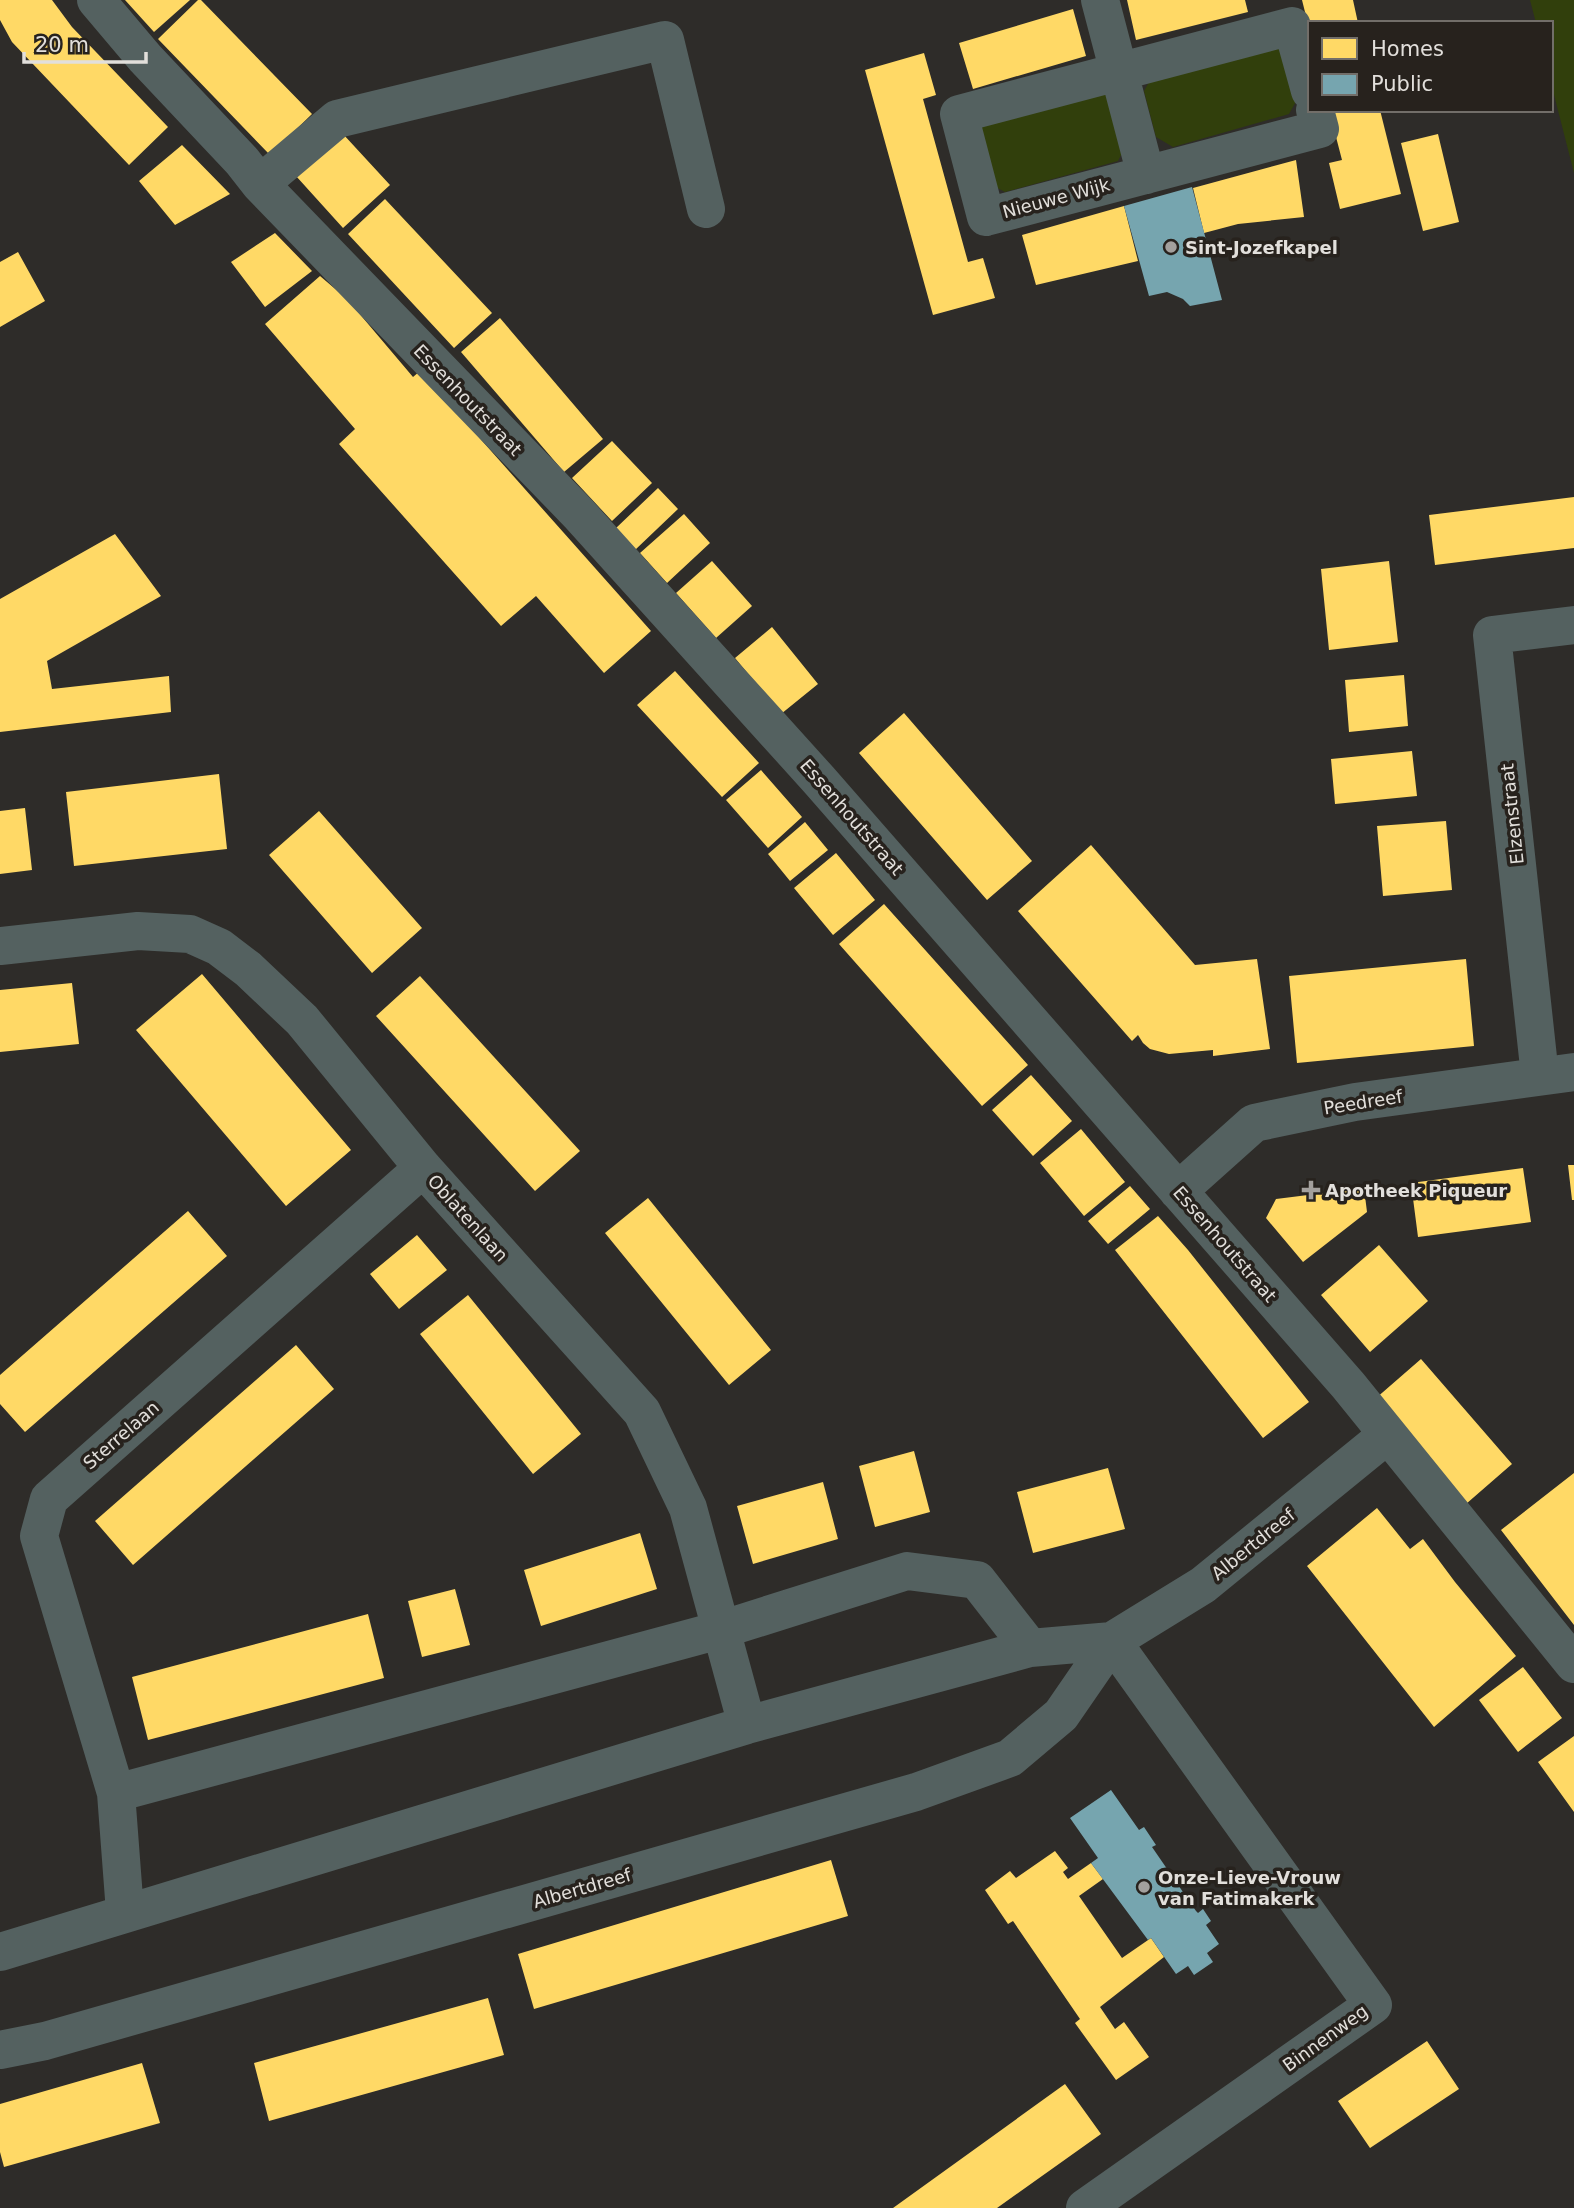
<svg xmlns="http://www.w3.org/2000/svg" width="1574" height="2208" font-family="'DejaVu Sans',sans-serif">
<rect width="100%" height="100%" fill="#2e2c29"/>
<path fill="#313f0c" d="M 1530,0 L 1574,0 L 1574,173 L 1551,83 L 1551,23 L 1536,23 Z
M 1270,43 L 1285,52 L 1298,98 L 1289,114 L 1173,147 L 1156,137 L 1144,91 L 1153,75 Z
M 1098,90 L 1113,98 L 1126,145 L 1118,161 L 1005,192 L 988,183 L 976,137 L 985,121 Z"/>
<path fill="#ffd966" d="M 0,0 L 52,0 L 72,27 L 168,127 L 129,165 L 12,42 L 0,20 Z
M 125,0 L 190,0 L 154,32 Z
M 198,0 L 201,0 L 312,114 L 270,155 L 158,39 Z
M 1127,0 L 1245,0 L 1248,12 L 1136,40 Z
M 1302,0 L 1353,0 L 1358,23 L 1310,23 L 1309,28 Z
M 1073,9 L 1086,56 L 973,89 L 959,43 Z
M 924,53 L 936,95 L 923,99 L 968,262 L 983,258 L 995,298 L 933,315 L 865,70 Z
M 1329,110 L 1380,110 L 1401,194 L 1340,209 L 1329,163 L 1342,160 Z
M 343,134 L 390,185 L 343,228 L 296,176 Z
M 1438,134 L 1459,222 L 1423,231 L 1401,143 Z
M 182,145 L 230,194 L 175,225 L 139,181 Z
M 1296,160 L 1304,217 L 1238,224 L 1204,233 L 1193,188 Z
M 385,199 L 492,313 L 454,348 L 348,234 Z
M 1124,206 L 1138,261 L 1036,285 L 1022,235 Z
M 275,233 L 312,271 L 265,307 L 231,262 Z
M 18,252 L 45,301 L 0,327 L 0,262 Z
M 320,276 L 347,299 L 413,377 L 420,371 L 651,631 L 604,673 L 536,596 L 501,626 L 339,444 L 355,429 L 265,324 Z
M 500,318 L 603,439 L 564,472 L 461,352 Z
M 612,441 L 652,483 L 612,521 L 572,478 Z
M 658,488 L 678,509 L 635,550 L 615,529 Z
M 1574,497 L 1574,548 L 1435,565 L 1429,515 Z
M 684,514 L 710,543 L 667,583 L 640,553 Z
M 115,534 L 161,596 L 47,661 L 52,689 L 169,676 L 171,712 L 0,732 L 0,599 Z
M 712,561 L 752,606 L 716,638 L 676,593 Z
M 1389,561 L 1398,642 L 1329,650 L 1321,569 Z
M 772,627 L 818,684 L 781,714 L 735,658 Z
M 675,671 L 759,763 L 722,797 L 637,705 Z
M 1404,675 L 1408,726 L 1349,732 L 1345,680 Z
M 904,713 L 1032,861 L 987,900 L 859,753 Z
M 1412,751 L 1417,796 L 1335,804 L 1331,759 Z
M 761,770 L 802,817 L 768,848 L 726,800 Z
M 219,774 L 227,849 L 74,866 L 66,792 Z
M 25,808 L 32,870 L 0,874 L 0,811 Z
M 319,811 L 422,928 L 372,973 L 269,855 Z
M 1446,821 L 1452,890 L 1383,896 L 1377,826 Z
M 805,822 L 828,850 L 790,881 L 768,854 Z
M 1091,845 L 1195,965 L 1257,959 L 1270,1049 L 1213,1056 L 1213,1050 L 1169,1054 L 1150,1049 L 1143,1043 L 1138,1035 L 1132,1041 L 1018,911 Z
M 836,853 L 875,900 L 833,935 L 794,888 Z
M 884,904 L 1028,1065 L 982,1106 L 839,944 Z
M 1466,959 L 1474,1046 L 1297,1063 L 1289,976 Z
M 202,974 L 351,1150 L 286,1206 L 136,1030 Z
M 420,976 L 580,1151 L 535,1191 L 376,1016 Z
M 72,983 L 79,1044 L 0,1052 L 0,990 Z
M 1031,1075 L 1072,1121 L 1033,1156 L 992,1110 Z
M 1081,1129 L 1125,1182 L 1084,1216 L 1040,1163 Z
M 1568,1165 L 1574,1165 L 1574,1200 L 1572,1200 Z
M 1523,1168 L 1531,1222 L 1418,1237 L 1411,1183 Z
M 1130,1186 L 1150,1209 L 1108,1244 L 1088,1221 Z
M 1364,1188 L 1367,1212 L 1303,1262 L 1266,1218 L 1276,1199 Z
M 648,1198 L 771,1350 L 729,1385 L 605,1233 Z
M 188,1211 L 227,1256 L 25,1432 L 0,1404 L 0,1375 Z
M 1158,1216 L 1188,1250 L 1309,1402 L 1263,1438 L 1115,1250 Z
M 417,1235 L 447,1270 L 399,1309 L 370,1274 Z
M 1379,1245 L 1428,1301 L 1370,1352 L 1321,1295 Z
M 468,1295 L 581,1434 L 533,1474 L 420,1334 Z
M 296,1345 L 334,1389 L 133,1565 L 95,1521 Z
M 1421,1359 L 1512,1464 L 1466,1504 L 1375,1399 Z
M 914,1451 L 930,1512 L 875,1527 L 859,1466 Z
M 1108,1468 L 1125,1529 L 1033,1553 L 1017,1492 Z
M 1574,1473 L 1574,1625 L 1501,1530 Z
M 823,1482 L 838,1539 L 753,1564 L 737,1506 Z
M 1377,1508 L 1410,1549 L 1423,1539 L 1455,1582 L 1516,1656 L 1434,1727 L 1307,1566 Z
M 640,1533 L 657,1589 L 541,1626 L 524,1570 Z
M 455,1589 L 470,1645 L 422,1657 L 408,1601 Z
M 368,1614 L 384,1678 L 148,1740 L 132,1677 Z
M 1523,1667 L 1562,1718 L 1518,1752 L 1479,1700 Z
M 1574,1736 L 1574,1812 L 1538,1762 Z
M 1055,1851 L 1068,1868 L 1063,1872 L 1068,1879 L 1091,1863 L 1103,1879 L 1079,1896 L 1122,1958 L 1151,1938 L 1164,1957 L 1100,2007 L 1115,2029 L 1124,2022 L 1149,2057 L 1116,2080 L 1075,2023 L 1080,2019 L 1013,1921 L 1008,1924 L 985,1890 L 1010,1871 L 1016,1878 Z
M 831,1860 L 848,1916 L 534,2009 L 518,1954 Z
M 488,1998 L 504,2055 L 269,2121 L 254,2063 Z
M 1427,2041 L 1459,2089 L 1370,2148 L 1338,2101 Z
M 142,2063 L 160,2123 L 4,2167 L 0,2152 L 0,2104 Z
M 1065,2084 L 1101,2134 L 997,2208 L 893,2208 Z"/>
<path fill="#76a5af" d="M 1192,187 L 1222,300 L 1190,306 L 1183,299 L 1167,292 L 1149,296 L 1124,206 Z
M 1111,1790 L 1139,1830 L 1144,1827 L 1156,1845 L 1152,1847 L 1196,1911 L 1198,1913 L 1203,1909 L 1211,1921 L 1206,1925 L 1219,1944 L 1207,1953 L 1213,1962 L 1194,1975 L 1188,1966 L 1176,1974 L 1151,1938 L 1148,1940 L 1091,1863 L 1098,1858 L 1070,1818 Z"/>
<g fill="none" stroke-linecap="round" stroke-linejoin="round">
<path stroke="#546160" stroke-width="38" d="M 96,0 L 145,58 L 242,161 L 260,184 L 579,514 L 819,780 L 1348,1385 L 1574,1664
M 1100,0 L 1146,175
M 1310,91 L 1292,26 L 959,114 L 986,217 L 1320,129 L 1315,110
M 260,184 L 337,119 L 665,40 L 706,209
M 0,946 L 138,931 L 190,934 L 219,947 L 248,969 L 302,1020 L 423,1168 L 642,1412 L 688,1508 L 747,1725
M 1540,1076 L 1492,635 L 1574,625
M 1178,1191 L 1254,1123 L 1355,1102 L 1574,1072
M 116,1793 L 39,1536 L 49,1499 L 423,1168
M 125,1912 L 116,1793 L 720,1630 L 907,1571 L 977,1580 L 1030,1648
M 0,1952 L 747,1725 L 1030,1648 L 1112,1641
M 0,2050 L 45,2041 L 916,1792 L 1010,1758 L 1061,1715 L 1112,1641 L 1203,1585 L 1387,1435
M 1085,2208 L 1373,2005 L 1112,1641"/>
</g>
<g fill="#a3a09d" stroke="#27221d" stroke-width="2.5">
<circle cx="1171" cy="247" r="7"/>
<path d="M1307.5 1179.5h7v7h7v7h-7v7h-7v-7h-7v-7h7z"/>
<circle cx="1144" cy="1887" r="7"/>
</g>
<g text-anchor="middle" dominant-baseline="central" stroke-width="7" stroke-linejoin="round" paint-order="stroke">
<g font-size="18" fill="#e2dfdb" stroke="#27221d">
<text transform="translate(1056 198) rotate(-15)">Nieuwe Wijk</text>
<text transform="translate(468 400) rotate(46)">Essenhoutstraat</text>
<text transform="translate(1512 814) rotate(-96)">Elzenstraat</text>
<text transform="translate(852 817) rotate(49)">Essenhoutstraat</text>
<text transform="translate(1363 1102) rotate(-9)">Peedreef</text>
<text transform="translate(468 1218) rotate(48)">Oblatenlaan</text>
<text transform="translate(1225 1244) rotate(49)">Essenhoutstraat</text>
<text transform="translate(121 1435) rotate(-41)">Sterrelaan</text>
<text transform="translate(1253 1544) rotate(-39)">Albertdreef</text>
<text transform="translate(582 1888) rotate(-16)">Albertdreef</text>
<text transform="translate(1325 2038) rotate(-36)">Binnenweg</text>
</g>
<g font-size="18" font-weight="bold" fill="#e2dfdb" stroke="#27221d" text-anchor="start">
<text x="1185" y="247">Sint-Jozefkapel</text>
<text x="1325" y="1190">Apotheek Piqueur</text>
<text x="1158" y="1877">Onze-Lieve-Vrouw<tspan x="1158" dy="21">van Fatimakerk</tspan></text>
</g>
</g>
<rect x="1308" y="21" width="245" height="91" fill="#27221d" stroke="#726e69" stroke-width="2"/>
<rect x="1322" y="38" width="35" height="21" fill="#ffd966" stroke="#726e69" stroke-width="2"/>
<text x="1371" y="56" font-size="21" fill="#e2dfdb">Homes</text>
<rect x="1322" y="74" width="35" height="21" fill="#76a5af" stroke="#726e69" stroke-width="2"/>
<text x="1371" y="91" font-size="21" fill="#e2dfdb">Public</text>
<path d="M24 52v10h122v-10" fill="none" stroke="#e2dfdb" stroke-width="3.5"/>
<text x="35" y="52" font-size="21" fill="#e2dfdb" stroke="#27221d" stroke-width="5" paint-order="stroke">20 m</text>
</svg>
